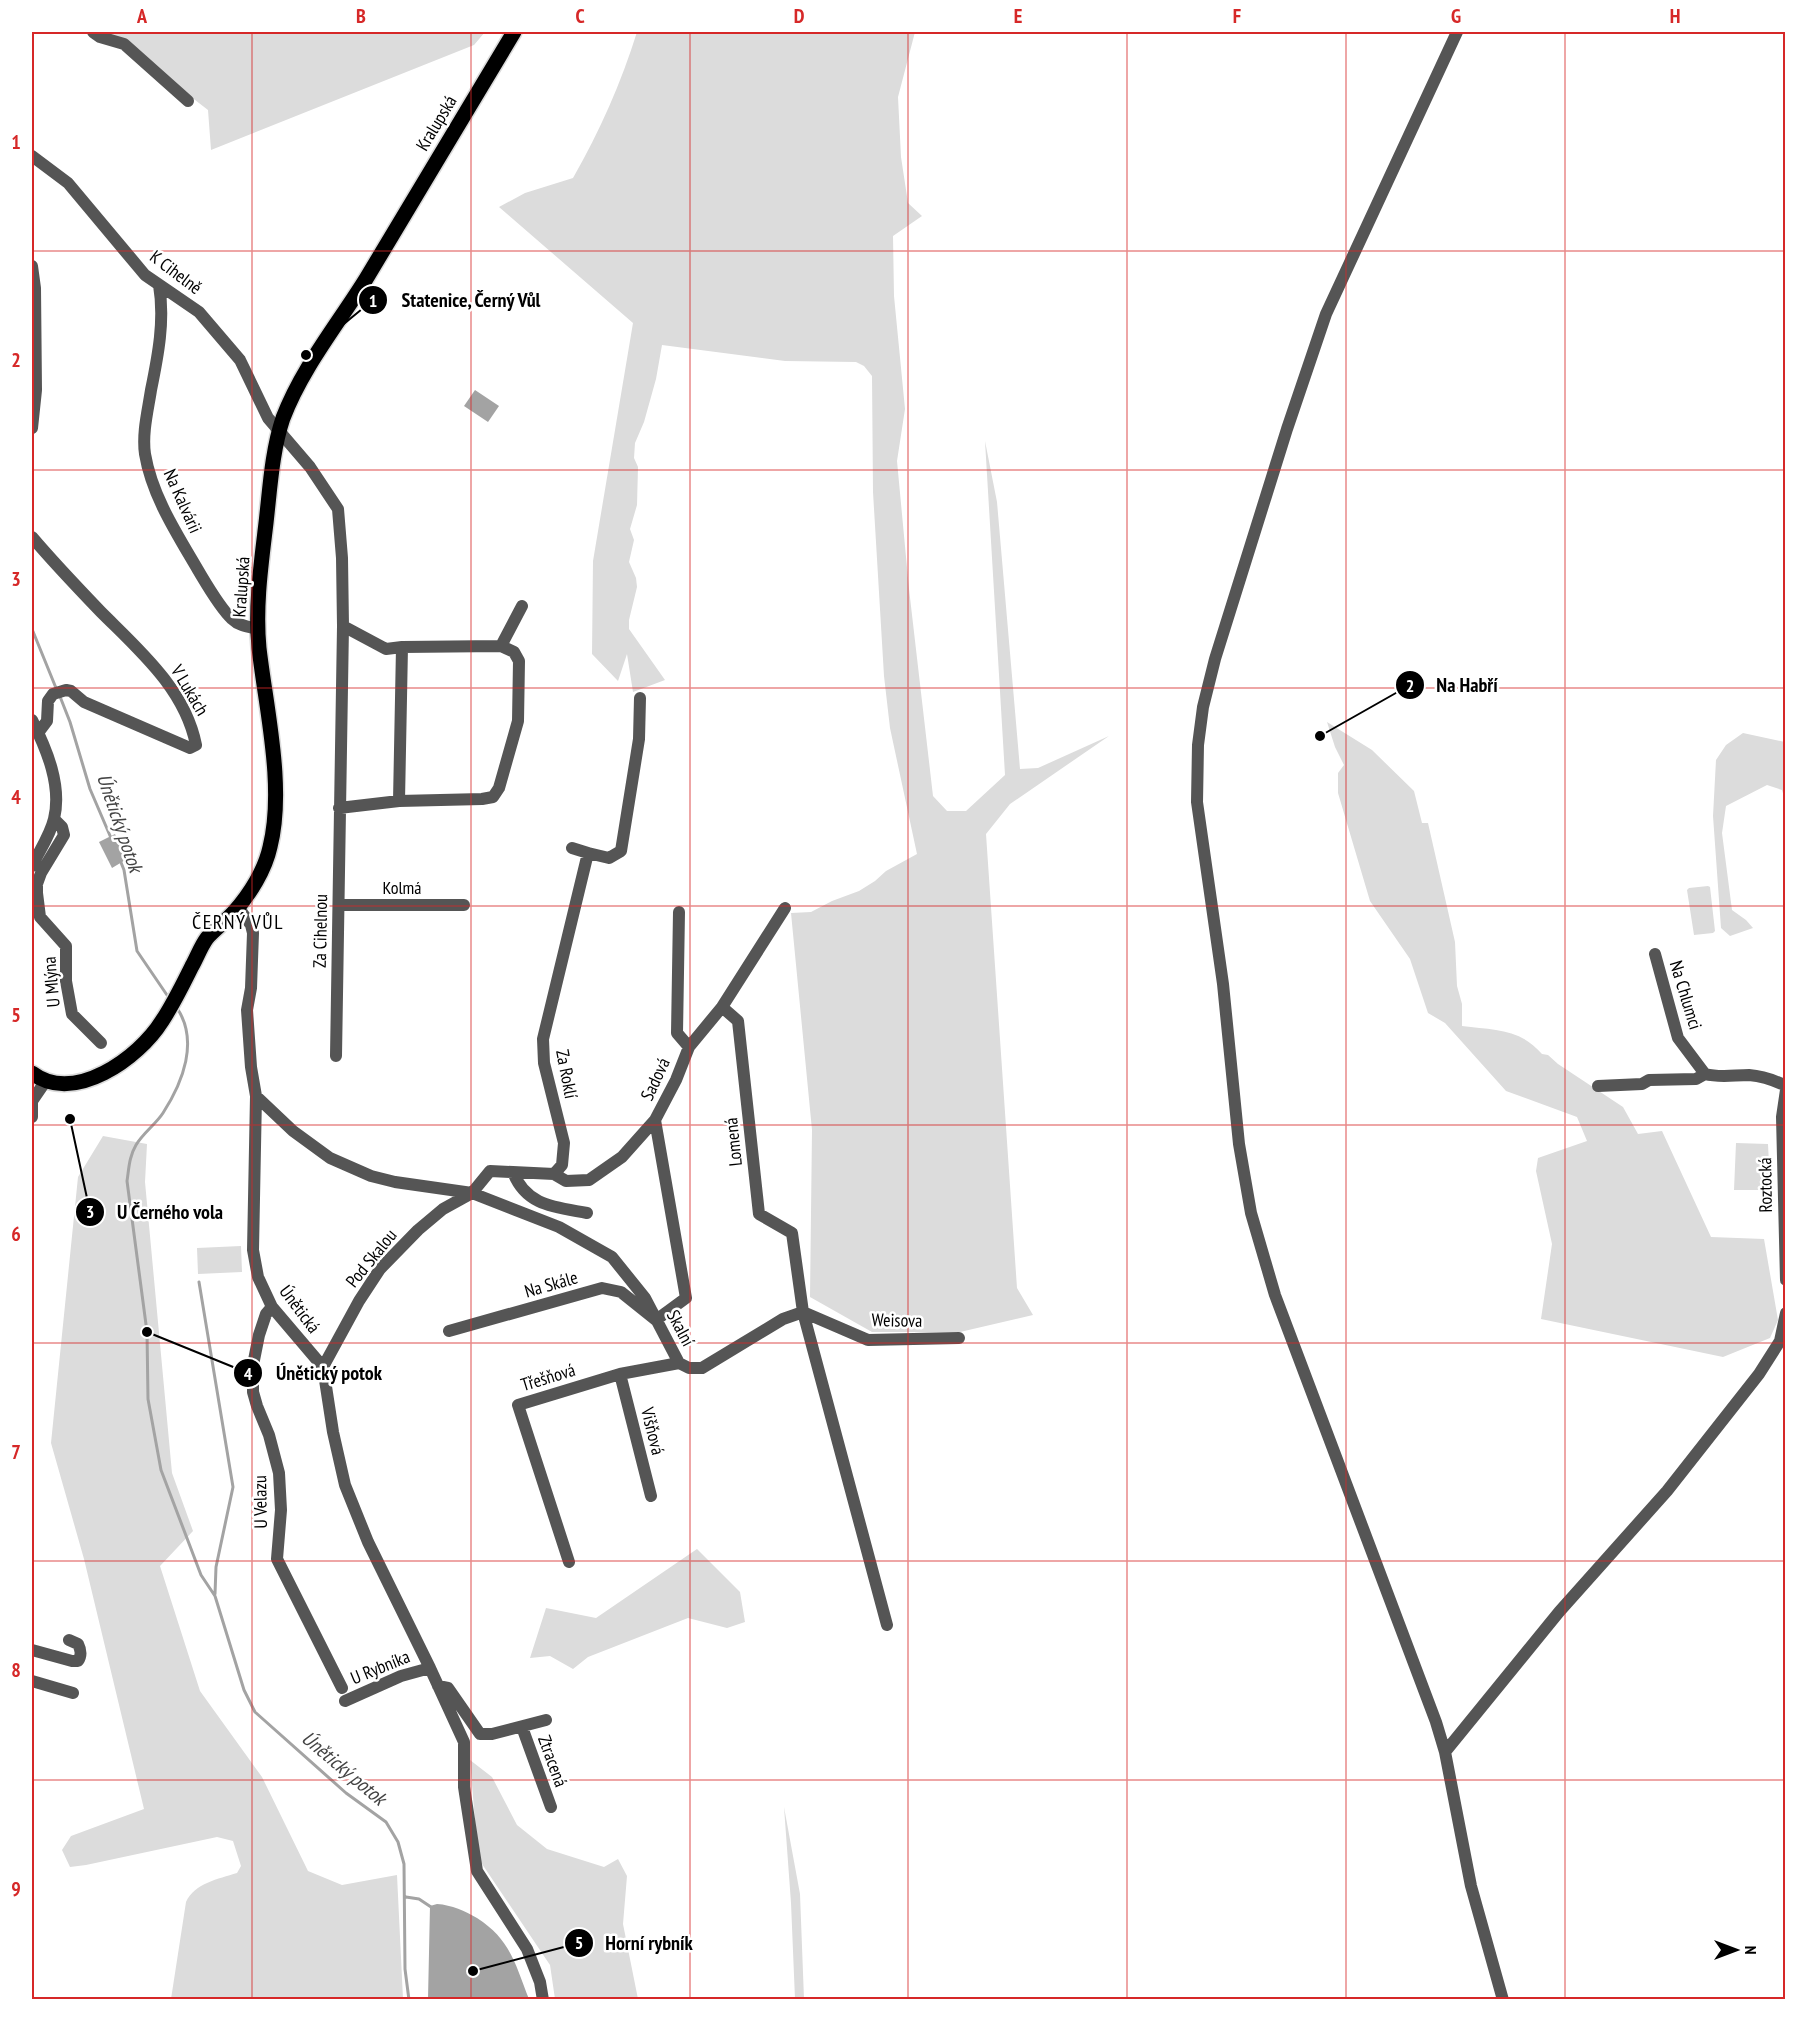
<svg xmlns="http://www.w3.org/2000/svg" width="1817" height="2031" font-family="'PT Sans Narrow',sans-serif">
<rect width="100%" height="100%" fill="#fff"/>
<path fill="#dcdcdc" d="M 107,32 L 485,32 L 474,45 L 211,150 L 208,110 Z
M 637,32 L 915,32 L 898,97 L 901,157 L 908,203 L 922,216 L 893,236 L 894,296 L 905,409 L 897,461 L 909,589 L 933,796 L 947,811 L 966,811 L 1005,775 L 985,441 L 997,502 L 1020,769 L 1038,768 L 1109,736 L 1010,804 L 986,834 L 1017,1288 L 1033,1315 L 960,1332 L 872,1332 L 810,1297 L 812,1130 L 791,913 L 811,912 L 832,901 L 859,891 L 875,881 L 886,871 L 917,854 L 890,728 L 884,676 L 873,492 L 872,376 L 864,366 L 856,362 L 785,361 L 662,345 L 656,379 L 644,422 L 635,443 L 634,458 L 638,467 L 637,505 L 630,529 L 634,540 L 629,562 L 636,578 L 637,587 L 629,620 L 629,629 L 665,680 L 633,692 L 627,654 L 618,681 L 592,654 L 593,561 L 633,323 L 499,207 L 525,193 L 573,178 C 600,131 621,83 637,32 Z
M 1327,722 L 1372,750 L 1414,791 L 1422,823 L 1428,823 L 1455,942 L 1457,986 L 1462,1004 L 1462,1026 C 1493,1030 1520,1028 1542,1054 L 1548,1055 L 1558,1064 L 1623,1107 L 1638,1134 L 1662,1131 L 1711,1237 L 1764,1239 L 1778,1320 L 1770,1338 L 1723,1357 L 1541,1319 L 1552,1244 L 1536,1171 L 1538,1158 L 1587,1141 L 1577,1117 L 1506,1091 L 1445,1023 L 1428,1013 L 1410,959 L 1370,901 L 1338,793 L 1338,773 L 1344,765 L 1335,747 Z
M 1743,733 L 1785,742 L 1785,800 L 1782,790 L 1767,785 L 1726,806 L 1722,833 L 1732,910 L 1746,920 L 1753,928 L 1730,936 L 1721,928 L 1713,816 L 1716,760 L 1726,745 Z
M 1708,886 L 1710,887 L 1715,931 L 1713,933 L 1694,935 L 1687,890 L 1689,888 Z
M 103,1136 L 147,1144 L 145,1182 L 172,1473 L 193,1531 L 160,1566 L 200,1691 L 262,1777 L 308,1871 L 342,1885 L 397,1875 L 403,1999 L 171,1999 L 186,1902 C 195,1883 218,1879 237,1873 L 241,1866 L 233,1841 L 217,1837 L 86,1865 L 70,1867 L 62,1850 L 71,1836 L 144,1809 L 84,1559 L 51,1443 L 78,1177 Z
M 1736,1143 L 1768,1144 L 1770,1184 L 1762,1184 L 1761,1190 L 1734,1190 Z
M 241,1246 L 242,1272 L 198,1274 L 197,1248 Z
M 697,1549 L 740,1592 L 745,1622 L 727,1628 L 688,1618 L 588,1657 L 573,1669 L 550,1656 L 530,1658 L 546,1608 L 596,1618 Z
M 470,1760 L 492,1777 L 517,1825 L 547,1849 L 604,1867 L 618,1859 L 627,1876 L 623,1924 L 638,1999 L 555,1999 L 550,1965 L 478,1858 Z
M 784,1807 L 800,1894 L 804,1999 L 795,1999 L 791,1903 Z"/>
<path fill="#a3a3a3" d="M 475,390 L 499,406 L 488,422 L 464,406 Z
M 115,834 L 127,859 L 112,868 L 99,842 Z
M 437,1904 C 452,1905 465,1911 477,1918 C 511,1940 515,1964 529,1999 L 428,1999 L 430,1906 Z"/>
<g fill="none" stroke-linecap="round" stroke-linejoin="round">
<path stroke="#a3a3a3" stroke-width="3" d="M 32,629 L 56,688
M 59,694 L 70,722 L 90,789 L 111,838
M 120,860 L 124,870 L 137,951 L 169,998
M 177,1008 C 199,1041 183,1082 163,1113 C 156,1124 143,1133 136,1145 C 129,1157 129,1168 127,1181 L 147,1332 L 148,1399 L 161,1470 L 201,1575 L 215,1596 L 244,1690 L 255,1712 L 346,1793 L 386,1822 L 398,1842 L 404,1864 L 405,1969 L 409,2000
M 199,1282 L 233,1487 L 216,1567 L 215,1594
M 406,1897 L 419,1899 L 431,1907"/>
<defs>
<path id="major" d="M 32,1073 C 74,1105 139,1058 162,1021 C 174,1003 183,984 192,966 C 197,957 201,946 207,938 C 215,929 226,921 234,912 C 250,894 265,870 270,847 C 285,787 266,709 259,648 C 255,606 261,565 266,523 C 270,488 272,451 283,418 C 302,368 338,324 366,279 C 416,197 464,114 514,32"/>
</defs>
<use href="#major" stroke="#dbdbdb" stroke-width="18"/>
<path stroke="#555" stroke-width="12" d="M 93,32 L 100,37 L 124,44 L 188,101
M 1457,32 L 1326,314 L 1287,429 L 1215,659 L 1203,707 L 1198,745 L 1197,802 L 1223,984 L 1239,1144 L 1251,1213 L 1275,1295 L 1436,1722 L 1445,1752 L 1471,1886 L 1503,2000
M 32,156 L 68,183 L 145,275 L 199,312 L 240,360 L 268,418 L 310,467 L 338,509 L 342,558 L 343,626 L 336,1056
M 32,266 L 35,288 L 36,390 L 32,428
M 159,285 C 165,320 158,356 151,390 C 148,410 142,433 145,454 C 152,496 177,534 198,570 C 207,585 220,608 232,619 C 239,626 249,627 258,629
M 32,537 C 54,563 77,587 101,612 C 139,650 185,689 196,745 L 190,748 L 84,702 L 71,691 L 66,690 L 53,694 L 48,701 L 47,721 L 38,733
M 501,646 L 522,606
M 32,720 C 47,750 62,786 54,819 C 50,836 39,851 32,866
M 399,801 L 402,647
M 339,808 L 399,801 L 482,799 L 493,797 L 499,788 L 518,721 L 519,661 L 514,652 L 501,646 L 402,647 L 386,649 L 343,626
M 54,819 L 62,827 L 64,835 L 41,873 L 37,884 L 37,893 L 40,917 L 66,946 L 66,981 L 72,1014 L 101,1043
M 572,848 L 588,853
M 339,905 L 464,905
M 238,907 L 251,925 L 253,933 L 251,988 L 247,1010 L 251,1067 L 256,1096 L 253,1250 L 258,1277 L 272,1307 L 323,1367 L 333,1432 L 345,1485 L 368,1542 L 430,1668 L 464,1742 L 464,1787 L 477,1871 L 527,1949 L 540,1982 L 543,2000
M 679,912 L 677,1033 L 689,1047
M 1655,954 L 1678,1038 L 1705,1074
M 722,1007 L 785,908
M 1598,1086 L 1642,1084 L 1649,1080 L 1696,1079 L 1705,1074 C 1720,1078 1734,1075 1749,1075 C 1762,1076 1774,1080 1786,1086
M 1786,1090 L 1782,1117 L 1786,1280
M 256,1096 L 293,1131 L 330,1158 L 371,1176 L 395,1182 L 472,1193 L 559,1227 L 612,1257 L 645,1298 L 679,1363 L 689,1368 L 702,1368 L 783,1319 L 803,1312
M 32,1117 L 32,1101 L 45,1082
M 513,1172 C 526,1206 555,1207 587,1213
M 554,1174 L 566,1181 L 589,1180 L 622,1157 L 655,1120 L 676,1080 L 689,1047 L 722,1007 L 738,1021 L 759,1214 L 792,1233 L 803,1312 L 887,1625
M 272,1307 L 266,1314 L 259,1335 L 253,1365 L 253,1392 L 257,1406 L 269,1435 L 279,1473 L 281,1510 L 277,1559 L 342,1688
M 803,1312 L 868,1340 L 959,1338
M 449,1331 L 602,1288 L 621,1292 L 656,1320 L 686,1298 L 655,1120
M 323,1367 L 359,1301 L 380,1269 L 418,1230 L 443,1209 L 472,1193 L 490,1171 L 554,1174 L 562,1165 L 564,1143 L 544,1063 L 543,1039 L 588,853 L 609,858 L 621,851 L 639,739 L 640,698
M 620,1374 L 651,1496
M 569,1562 L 518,1405 L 620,1374 L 679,1363
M 32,1650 L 72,1661 L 78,1661 C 82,1655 81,1650 78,1644 L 69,1640
M 32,1681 L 73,1693
M 438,1686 L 448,1688 L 480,1734 L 492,1734 L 546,1720
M 345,1701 L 401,1676 L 430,1668
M 522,1727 L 551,1807
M 1445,1752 L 1559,1612 L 1667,1491 L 1759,1374 L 1780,1341 L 1786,1313"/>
<use href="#major" stroke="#000" stroke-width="15"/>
</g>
<path fill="none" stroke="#d62828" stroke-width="1.5" stroke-opacity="0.55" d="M 252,32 L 252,2000M 471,32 L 471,2000M 690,32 L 690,2000M 908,32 L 908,2000M 1127,32 L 1127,2000M 1346,32 L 1346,2000M 1565,32 L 1565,2000M 32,251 L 1786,251M 32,470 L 1786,470M 32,688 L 1786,688M 32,906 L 1786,906M 32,1125 L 1786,1125M 32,1343 L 1786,1343M 32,1561 L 1786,1561M 32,1780 L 1786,1780"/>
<g text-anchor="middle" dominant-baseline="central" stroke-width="5" stroke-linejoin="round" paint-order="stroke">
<g font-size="18" fill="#000" stroke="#fff">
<text transform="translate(436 123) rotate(-59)">Kralupská</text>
<text transform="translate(176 272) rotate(37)">K Cihelně</text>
<text transform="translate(183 501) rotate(66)">Na Kalvárii</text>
<text transform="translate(241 587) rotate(-86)">Kralupská</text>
<text transform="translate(190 690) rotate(59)">V Lukách</text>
<text x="402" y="887">Kolmá</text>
<text transform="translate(320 931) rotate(-89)">Za Cihelnou</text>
<text transform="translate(51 982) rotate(-95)">U Mlýna</text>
<text transform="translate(1686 995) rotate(73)">Na Chlumci</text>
<text transform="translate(567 1074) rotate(79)">Za Roklí</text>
<text transform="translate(655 1079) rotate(-65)">Sadová</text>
<text transform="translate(733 1142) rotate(-96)">Lomená</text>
<text transform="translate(1765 1185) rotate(-91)">Roztocká</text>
<text transform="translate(371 1258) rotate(-51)">Pod Skalou</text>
<text transform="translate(551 1284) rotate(-16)">Na Skále</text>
<text transform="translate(300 1309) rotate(53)">Únětická</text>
<text transform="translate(897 1320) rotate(1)">Weisova</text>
<text transform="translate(681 1328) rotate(62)">Skalní</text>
<text transform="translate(548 1377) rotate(-17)">Třešňová</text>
<text transform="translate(653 1431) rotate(76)">Višňová</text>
<text transform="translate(260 1502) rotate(-91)">U Velazu</text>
<text transform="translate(380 1667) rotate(-22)">U Rybníka</text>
<text transform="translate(553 1761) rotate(70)">Ztracená</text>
</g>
<g font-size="20" font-style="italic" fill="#444" stroke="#fff">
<text transform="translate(120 823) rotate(71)">Únětický potok</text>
<text transform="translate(344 1768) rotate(40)">Únětický potok</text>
</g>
<g font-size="20" letter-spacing="1.5" fill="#000" stroke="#fff">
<text x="238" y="922">ČERNÝ VŮL</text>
</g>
</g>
<path fill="none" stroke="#000" stroke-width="2" d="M306 355L373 300M1320 736L1410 685M70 1119L90 1212M147 1332L248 1373M473 1971L579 1943"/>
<g fill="#000" stroke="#fff" stroke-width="2">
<circle cx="306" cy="355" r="6"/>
<circle cx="1320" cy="736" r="6"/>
<circle cx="70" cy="1119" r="6"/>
<circle cx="147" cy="1332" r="6"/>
<circle cx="473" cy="1971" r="6"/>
<circle cx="373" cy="300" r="15"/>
<circle cx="1410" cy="685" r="15"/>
<circle cx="90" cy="1212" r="15"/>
<circle cx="248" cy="1373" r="15"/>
<circle cx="579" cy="1943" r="15"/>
</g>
<g font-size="18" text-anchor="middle" font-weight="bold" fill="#fff">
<text x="373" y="307">1</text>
<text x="1410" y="692">2</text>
<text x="90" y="1218">3</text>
<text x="248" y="1380">4</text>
<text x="579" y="1949">5</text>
</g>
<g font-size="20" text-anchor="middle" font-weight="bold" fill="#000" stroke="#fff" stroke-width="5" stroke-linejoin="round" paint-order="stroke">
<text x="471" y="307">Statenice, Černý Vůl</text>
<text x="1467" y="692">Na Habří</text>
<text x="170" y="1219">U Černého vola</text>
<text x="329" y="1380">Únětický potok</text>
<text x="649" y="1950">Horní rybník</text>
</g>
<rect width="1817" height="2031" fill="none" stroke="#ffffff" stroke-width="66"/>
<g transform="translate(1736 1950) rotate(90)" stroke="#ffffff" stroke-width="4.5" paint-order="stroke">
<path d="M0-4.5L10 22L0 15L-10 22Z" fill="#000000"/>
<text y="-9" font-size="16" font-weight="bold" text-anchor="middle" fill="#000000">N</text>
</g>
<rect x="33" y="33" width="1751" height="1965" fill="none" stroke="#d62828" stroke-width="2"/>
<g font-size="20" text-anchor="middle" font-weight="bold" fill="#d62828">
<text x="142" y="23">A</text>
<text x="361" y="23">B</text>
<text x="580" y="23">C</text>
<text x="799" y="23">D</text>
<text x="1018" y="23">E</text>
<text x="1237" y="23">F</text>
<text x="1456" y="23">G</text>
<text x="1675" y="23">H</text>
<text x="16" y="149">1</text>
<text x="16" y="367">2</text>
<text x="16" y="586">3</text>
<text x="16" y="804">4</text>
<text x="16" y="1022">5</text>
<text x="16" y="1241">6</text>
<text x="16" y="1459">7</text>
<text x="16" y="1677">8</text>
<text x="16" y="1896">9</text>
</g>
</svg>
